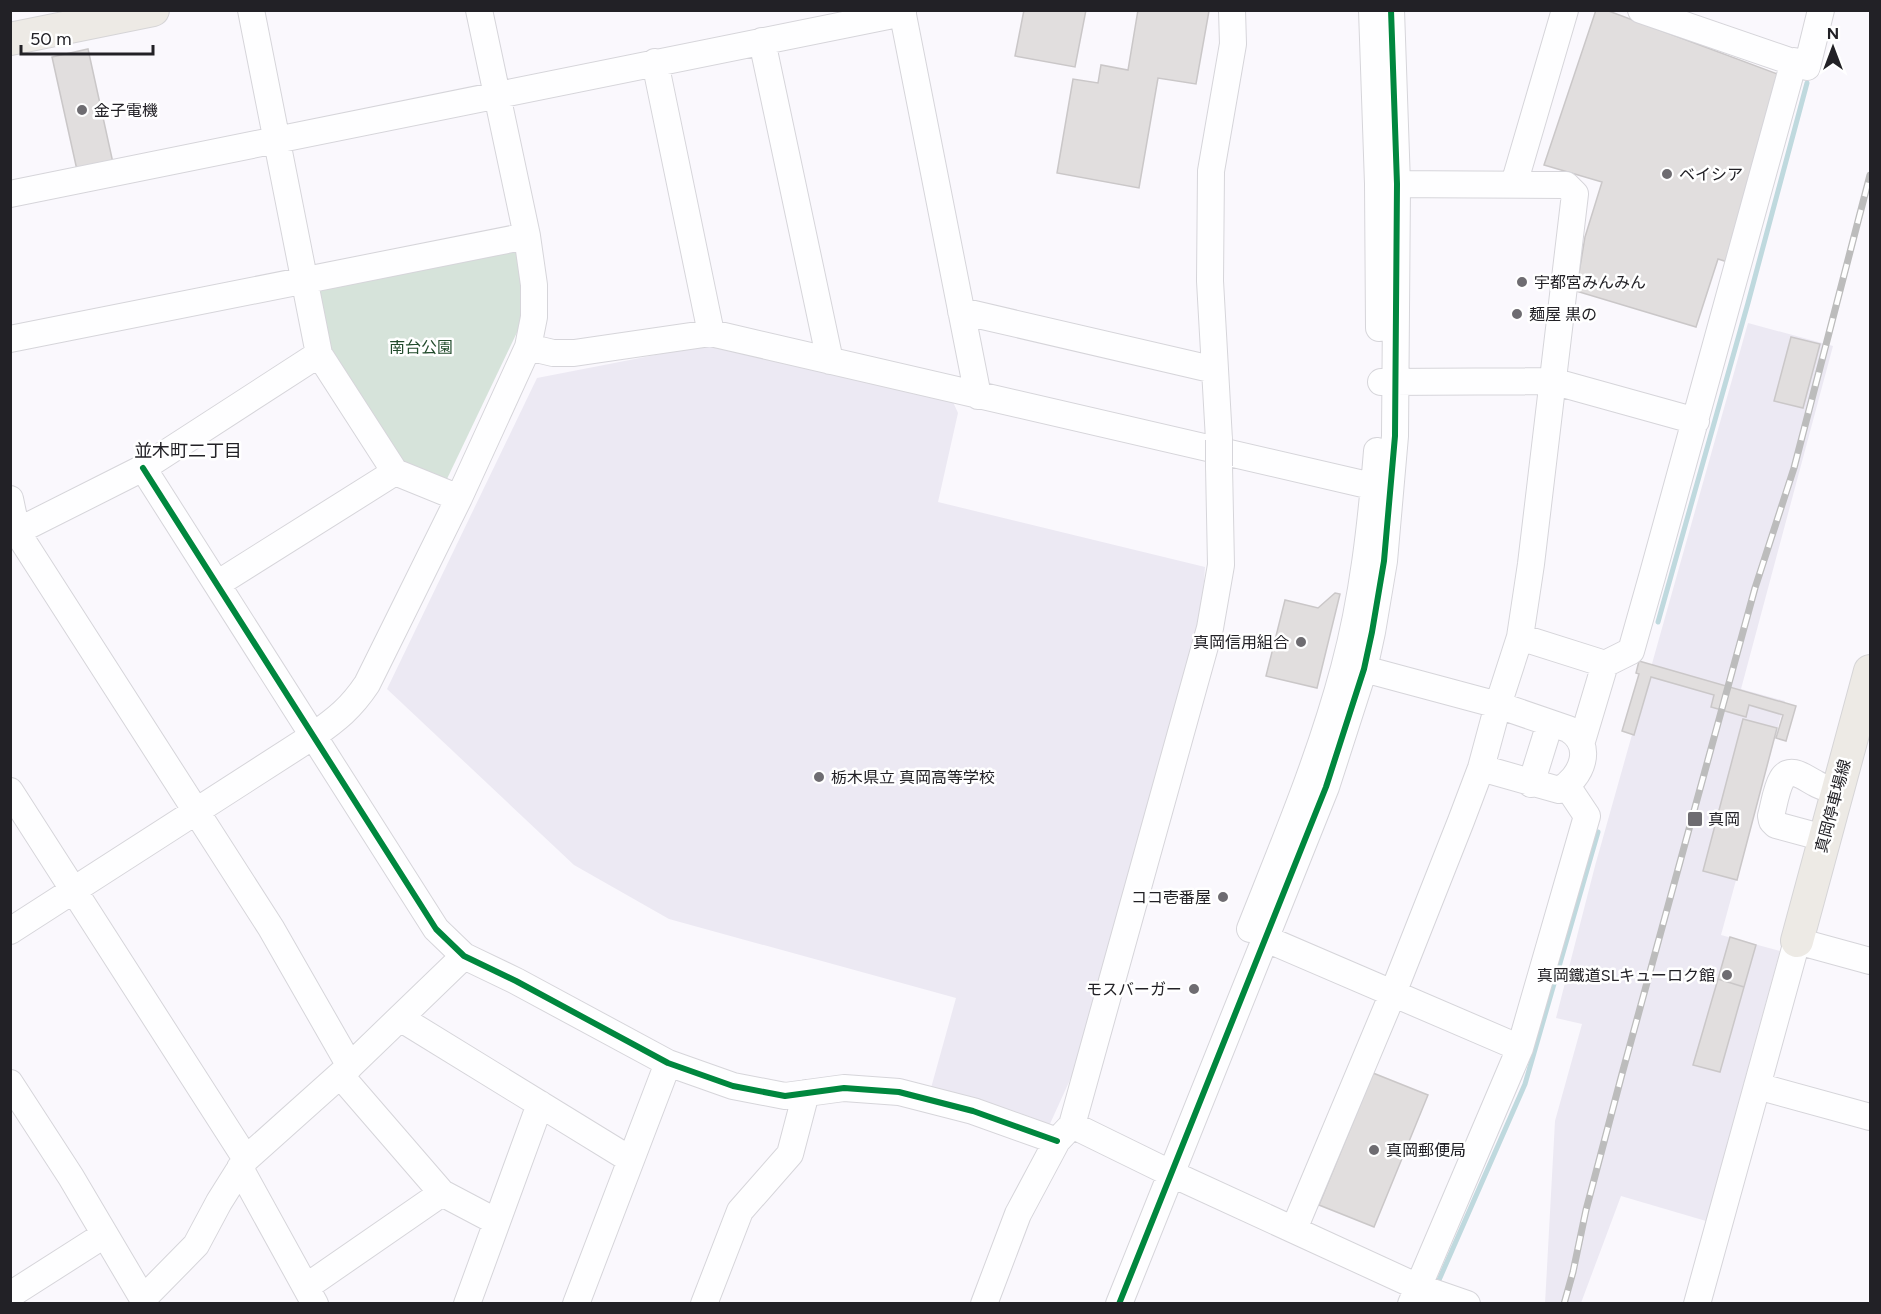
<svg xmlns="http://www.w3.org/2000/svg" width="1881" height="1314" font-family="Figtree,'Noto Sans JP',sans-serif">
<rect width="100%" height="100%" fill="#faf8fd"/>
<path fill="#ece9f3" d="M 1748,323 L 1833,346 L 1741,689 L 1785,701 L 1721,935 L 1780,951 L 1706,1221 L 1621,1196 L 1581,1303 L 1545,1304 L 1555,1121 L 1582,1024 L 1556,1018 L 1595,866 Z
M 712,344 L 953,402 L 958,413 L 938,502 L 1205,567 L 1201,624 L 1074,1071 L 1049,1126 L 931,1088 L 956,998 L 669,919 L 574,865 L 387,689 L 537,378 Z"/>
<path fill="#d6e3da" d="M 508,246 L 518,253 L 521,279 L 521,324 L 446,481 L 401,466 L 326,351 L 316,294 L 328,282 Z"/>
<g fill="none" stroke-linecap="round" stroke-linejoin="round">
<path stroke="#bfd9de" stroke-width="5" d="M 1658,622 L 1748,303 L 1807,83
M 1439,1280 L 1525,1084 L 1598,832"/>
</g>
<path fill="#e1dede" stroke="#cac7c8" stroke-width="1.5" d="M 1024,10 L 1086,10 L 1075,67 L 1015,56 Z
M 1138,10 L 1209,11 L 1196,84 L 1158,78 L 1139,188 L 1057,173 L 1073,79 L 1098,83 L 1101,65 L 1128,70 Z
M 1596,10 L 1606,10 L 1788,78 L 1734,264 L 1718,259 L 1696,327 L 1576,291 L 1585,237 L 1602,182 L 1544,165 Z
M 88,49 L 113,163 L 77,170 L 52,57 Z
M 1791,337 L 1820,344 L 1803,408 L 1774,401 Z
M 1335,593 L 1340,594 L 1317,688 L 1266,676 L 1285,600 L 1318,608 Z
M 1639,661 L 1796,706 L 1786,741 L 1776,738 L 1783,715 L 1749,705 L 1746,717 L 1711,707 L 1714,695 L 1651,677 L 1634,735 L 1622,731 L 1639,674 L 1636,673 Z
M 1743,719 L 1777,728 L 1737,880 L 1703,871 Z
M 1730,937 L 1756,945 L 1744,987 L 1718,979 Z
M 1718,979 L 1744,987 L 1720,1072 L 1693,1065 Z
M 1373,1073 L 1428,1095 L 1374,1227 L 1319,1205 Z"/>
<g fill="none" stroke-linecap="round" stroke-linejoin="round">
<defs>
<path id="minor" d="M 251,10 L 319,354 L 395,472 L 459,498
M 902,10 L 978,396
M 1372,10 L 1378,184 L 1379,328
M 1641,10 L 1807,67 L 1821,10
M 762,41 L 830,361
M 655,62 L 711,333
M 1514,184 L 1565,10
M 10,194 L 903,13
M 961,311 L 1215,370
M 10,339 L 527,236
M 528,347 L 553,353 L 574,353 L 711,333 L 1389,490
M 1381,382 L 1552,381 L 1696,421
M 1219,440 L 1210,281 L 1211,171 L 1233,44 L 1232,10
M 143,468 L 436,929 L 464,956 L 516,981 L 668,1063 L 733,1086 L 785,1096 L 844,1088 L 899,1092 L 973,1111 L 1057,1141
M 10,499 L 17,532 L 271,928 L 350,1066
M 10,535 L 143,468 L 319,354
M 217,584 L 395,472
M 1520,637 L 1605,664 L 1631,651 C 1687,455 1739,258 1794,61
M 1348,668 L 1364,669 L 1498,705 L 1568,729 C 1595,745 1582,778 1559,790 L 1481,768
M 1582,741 L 1605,664
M 1531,784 L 1550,723
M 10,791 L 246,1159
M 1824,838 L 1776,825 L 1772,821 L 1771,816 C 1774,805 1776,789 1782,779 C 1790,765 1805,778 1815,783 C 1821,787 1830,789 1837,791
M 1250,929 C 1284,843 1320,758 1344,668 C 1363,598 1371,524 1377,451
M 10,931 L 313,736 C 337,719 351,708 367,684 L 459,498 L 528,347 L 534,317 L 534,285 L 527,236 L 479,10
M 1264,938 L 1520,1048
M 400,1018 L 631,1160
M 340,1075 L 442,1193 L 497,1222
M 10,1083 L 71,1177 L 146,1304
M 1757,1086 L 1870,1117
M 1072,1125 L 1170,1173 L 1418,1287 L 1467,1304
M 240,1168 L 315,1304
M 1294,1229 L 1393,993 L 1461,821 L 1481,768 L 1498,705 L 1520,637 L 1531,564 L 1575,194 L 1566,185 L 1380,184
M 306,1287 L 442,1193
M 10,1295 L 104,1235
M 143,1299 L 196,1245 L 219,1202 L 246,1159 L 350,1066 L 464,956
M 467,1304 L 540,1104
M 576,1304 L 668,1063
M 704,1304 L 740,1211 L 790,1154 L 806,1093
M 984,1304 L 1018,1214 L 1057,1141 L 1072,1125 L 1210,628 L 1221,565 L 1219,466
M 1119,1304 L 1326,787 L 1364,669 L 1372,632 L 1384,561 L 1395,436 L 1397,184 L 1391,10
M 1411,1304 L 1520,1048 L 1587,816 L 1567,786
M 1697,1304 L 1797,941 L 1870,961"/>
<path id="major" d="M 10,39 L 153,10
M 1797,941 L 1870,671"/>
</defs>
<use href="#minor" stroke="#d6d5da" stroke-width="28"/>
<use href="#major" stroke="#d6d5d7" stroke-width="34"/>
<use href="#minor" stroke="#fefeff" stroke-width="26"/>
<use href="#major" stroke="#edeae5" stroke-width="32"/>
<defs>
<path id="rail" d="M 1564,1304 L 1573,1272 L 1586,1210 L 1622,1074 L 1755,588 L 1794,468 L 1870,175"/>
</defs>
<use href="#rail" stroke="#bcbcbc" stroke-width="7"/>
<use href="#rail" stroke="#fff" stroke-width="4.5" stroke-dasharray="14" stroke-linecap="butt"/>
<defs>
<path id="minor-bridge" d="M 1219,440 L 1219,466"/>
</defs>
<use href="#minor-bridge" stroke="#d6d5da" stroke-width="28" stroke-linecap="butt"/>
<use href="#minor-bridge" stroke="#fefeff" stroke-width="26"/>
<defs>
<path id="cycleway" d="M 143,468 L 436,929 L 464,956 L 516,981 L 668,1063 L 733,1086 L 785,1096 L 844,1088 L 899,1092 L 973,1111 L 1057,1141
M 1119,1304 L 1326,787 L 1364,669 L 1372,632 L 1384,561 L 1395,436 L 1397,184 L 1391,10"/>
</defs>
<use href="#cycleway" stroke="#fff" stroke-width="10"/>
<use href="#cycleway" stroke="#00873e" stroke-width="6"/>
</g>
<g fill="#6e6c71" stroke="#fff" stroke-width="2">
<circle cx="82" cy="110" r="6"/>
<circle cx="1667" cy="174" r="6"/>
<circle cx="1522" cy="282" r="6"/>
<circle cx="1517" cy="314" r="6"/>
<circle cx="1301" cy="642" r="6"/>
<circle cx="819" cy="777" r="6"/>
<rect x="1687" y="811" width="16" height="16" rx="3"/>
<circle cx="1223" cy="897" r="6"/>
<circle cx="1727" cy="975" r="6"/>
<circle cx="1194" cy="989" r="6"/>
<circle cx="1374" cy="1150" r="6"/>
</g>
<g text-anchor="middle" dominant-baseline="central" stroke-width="5" stroke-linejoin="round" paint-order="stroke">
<g font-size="16" fill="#222126" stroke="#fff" text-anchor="start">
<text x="94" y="110">金子電機</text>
<text x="1679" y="174">ベイシア</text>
<text x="1534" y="282">宇都宮みんみん</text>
<text x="1529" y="314">麺屋 黒の</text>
<text x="1289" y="642" text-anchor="end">真岡信用組合</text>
<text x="831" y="777">栃木県立 真岡高等学校</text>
<text x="1708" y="819">真岡</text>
<text x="1211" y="897" text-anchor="end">ココ壱番屋</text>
<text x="1715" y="975" text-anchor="end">真岡鐵道SLキューロク館</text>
<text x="1182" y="989" text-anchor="end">モスバーガー</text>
<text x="1386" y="1150">真岡郵便局</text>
</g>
<g font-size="16" fill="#234c2d" stroke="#fff">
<text x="421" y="347">南台公園</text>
</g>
<g font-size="16" fill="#222126" stroke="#fff">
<text transform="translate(1833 806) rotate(-75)">真岡停車場線</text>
</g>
<g font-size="18" fill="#222126" stroke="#fff">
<text x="188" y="451">並木町二丁目</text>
</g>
</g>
<rect width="1881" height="1314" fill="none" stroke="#222126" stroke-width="24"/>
<g transform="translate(1833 48)" stroke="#ffffff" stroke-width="4.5" paint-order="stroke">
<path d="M0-4.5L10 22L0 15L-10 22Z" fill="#222126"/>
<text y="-9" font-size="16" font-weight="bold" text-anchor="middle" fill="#222126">N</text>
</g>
<path d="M21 45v9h132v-9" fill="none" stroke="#222126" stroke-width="3"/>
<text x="30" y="45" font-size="18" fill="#222126" stroke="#ffffff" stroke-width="4.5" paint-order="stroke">50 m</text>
</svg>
